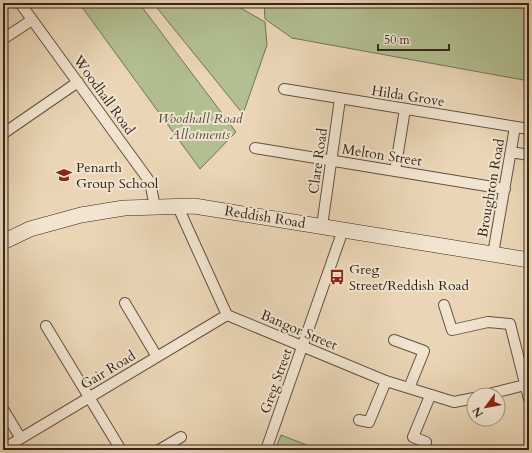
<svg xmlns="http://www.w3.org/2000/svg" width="532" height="453" font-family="Cardo,serif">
<rect width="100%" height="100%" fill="#ead6b6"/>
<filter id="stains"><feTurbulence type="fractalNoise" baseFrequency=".005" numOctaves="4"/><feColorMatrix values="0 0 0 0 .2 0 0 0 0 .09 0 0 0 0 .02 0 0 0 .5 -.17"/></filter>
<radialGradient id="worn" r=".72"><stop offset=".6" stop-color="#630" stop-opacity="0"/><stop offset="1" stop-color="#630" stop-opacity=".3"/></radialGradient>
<path fill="#b2bf91" stroke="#747256" d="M 79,3 L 139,3 L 236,132 L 200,169 Z
M 153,3 L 232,3 L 265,22 L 267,45 L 243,114 Z
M 264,3 L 529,3 L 529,81 L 292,38 L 265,19 Z
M 281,435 L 317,449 L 323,450 L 275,450 Z"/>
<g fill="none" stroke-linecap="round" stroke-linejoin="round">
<defs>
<path id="street" d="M 20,3 L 150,182 L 155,207
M 3,39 L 32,20
M 284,89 L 529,129
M 4,133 L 78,82
M 255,148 L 505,189
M 511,152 L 529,155
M 395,171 L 405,109
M 178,207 L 227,315 L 386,381 L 454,402 L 474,398
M 322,226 L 340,99
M 493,254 L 515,127
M 125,303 L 157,357
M 444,305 L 452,330 L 488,322 L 510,324 L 529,399
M 46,326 L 121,450
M 394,340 L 424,351 L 409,388
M 485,395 L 525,385
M 3,409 L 20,437
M 359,420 L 369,422 L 386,381
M 426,442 L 413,437 L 430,396
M 3,449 L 227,315
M 159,450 L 181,437
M 266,450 L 343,230"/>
<path id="secondary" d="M 3,242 L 30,229 L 81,215 L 124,208 L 194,206 L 529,260"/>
</defs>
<use href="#street" stroke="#625141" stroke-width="12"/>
<use href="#secondary" stroke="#35251a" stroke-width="16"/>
<use href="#street" stroke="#f1e4d0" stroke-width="10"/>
<use href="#secondary" stroke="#f1e4d0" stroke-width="15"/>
</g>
<defs>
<symbol id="school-bare" viewBox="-9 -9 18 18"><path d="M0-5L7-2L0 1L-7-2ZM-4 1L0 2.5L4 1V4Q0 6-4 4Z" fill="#8f2418" stroke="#f1e4d0" stroke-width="2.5" paint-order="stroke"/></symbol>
<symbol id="bus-bare" viewBox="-9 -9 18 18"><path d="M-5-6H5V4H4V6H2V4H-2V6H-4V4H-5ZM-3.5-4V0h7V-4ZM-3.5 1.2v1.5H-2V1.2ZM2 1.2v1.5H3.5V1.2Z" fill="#8f2418" stroke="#f1e4d0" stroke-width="2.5" paint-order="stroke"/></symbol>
</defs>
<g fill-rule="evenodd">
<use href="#school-bare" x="53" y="164" width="22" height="22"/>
<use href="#bus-bare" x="326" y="266" width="22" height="22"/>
</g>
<g text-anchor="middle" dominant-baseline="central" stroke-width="4" stroke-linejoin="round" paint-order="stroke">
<g font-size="14" fill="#35251a" stroke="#f1e4d0">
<text transform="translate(104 95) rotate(54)">Woodhall Road</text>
<text transform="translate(408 96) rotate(9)">Hilda Grove</text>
<text transform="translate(382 155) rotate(9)">Melton Street</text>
<text transform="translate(318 161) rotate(-82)">Clare Road</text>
<text transform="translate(491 188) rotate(-80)">Broughton Road</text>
<text transform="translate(265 217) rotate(9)">Reddish Road</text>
<text transform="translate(299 330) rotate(23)">Bangor Street</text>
<text transform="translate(108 370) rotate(-31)">Gair Road</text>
<text transform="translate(276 381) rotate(-70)">Greg Street</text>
</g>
<g font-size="14" font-style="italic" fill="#544c38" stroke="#f1e4d0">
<text x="200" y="118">Woodhall Road<tspan x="200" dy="16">Allotments</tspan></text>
</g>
<g font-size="14" fill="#35251a" stroke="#f1e4d0" text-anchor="start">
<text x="76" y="167">Penarth<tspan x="76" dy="16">Group School</tspan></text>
<text x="349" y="269">Greg<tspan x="349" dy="16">Street/Reddish Road</tspan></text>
</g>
</g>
<rect width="532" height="453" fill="none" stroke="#ead6b6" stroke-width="16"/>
<rect x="4" y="4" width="524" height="445" fill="none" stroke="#35251a" stroke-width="2"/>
<rect x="8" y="8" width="516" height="437" fill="none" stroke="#35251a"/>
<g transform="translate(486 407) rotate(238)"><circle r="19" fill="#f1e4d0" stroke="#a69887"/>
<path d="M0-3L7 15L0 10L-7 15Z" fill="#8f2418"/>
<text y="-6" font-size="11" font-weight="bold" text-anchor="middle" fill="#35251a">N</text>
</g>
<path d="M378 44v6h71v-6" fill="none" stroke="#35251a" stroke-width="2"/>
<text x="384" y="44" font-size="12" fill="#35251a" stroke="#f1e4d0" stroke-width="3" paint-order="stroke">50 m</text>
<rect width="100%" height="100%" filter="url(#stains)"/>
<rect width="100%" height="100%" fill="url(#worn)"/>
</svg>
